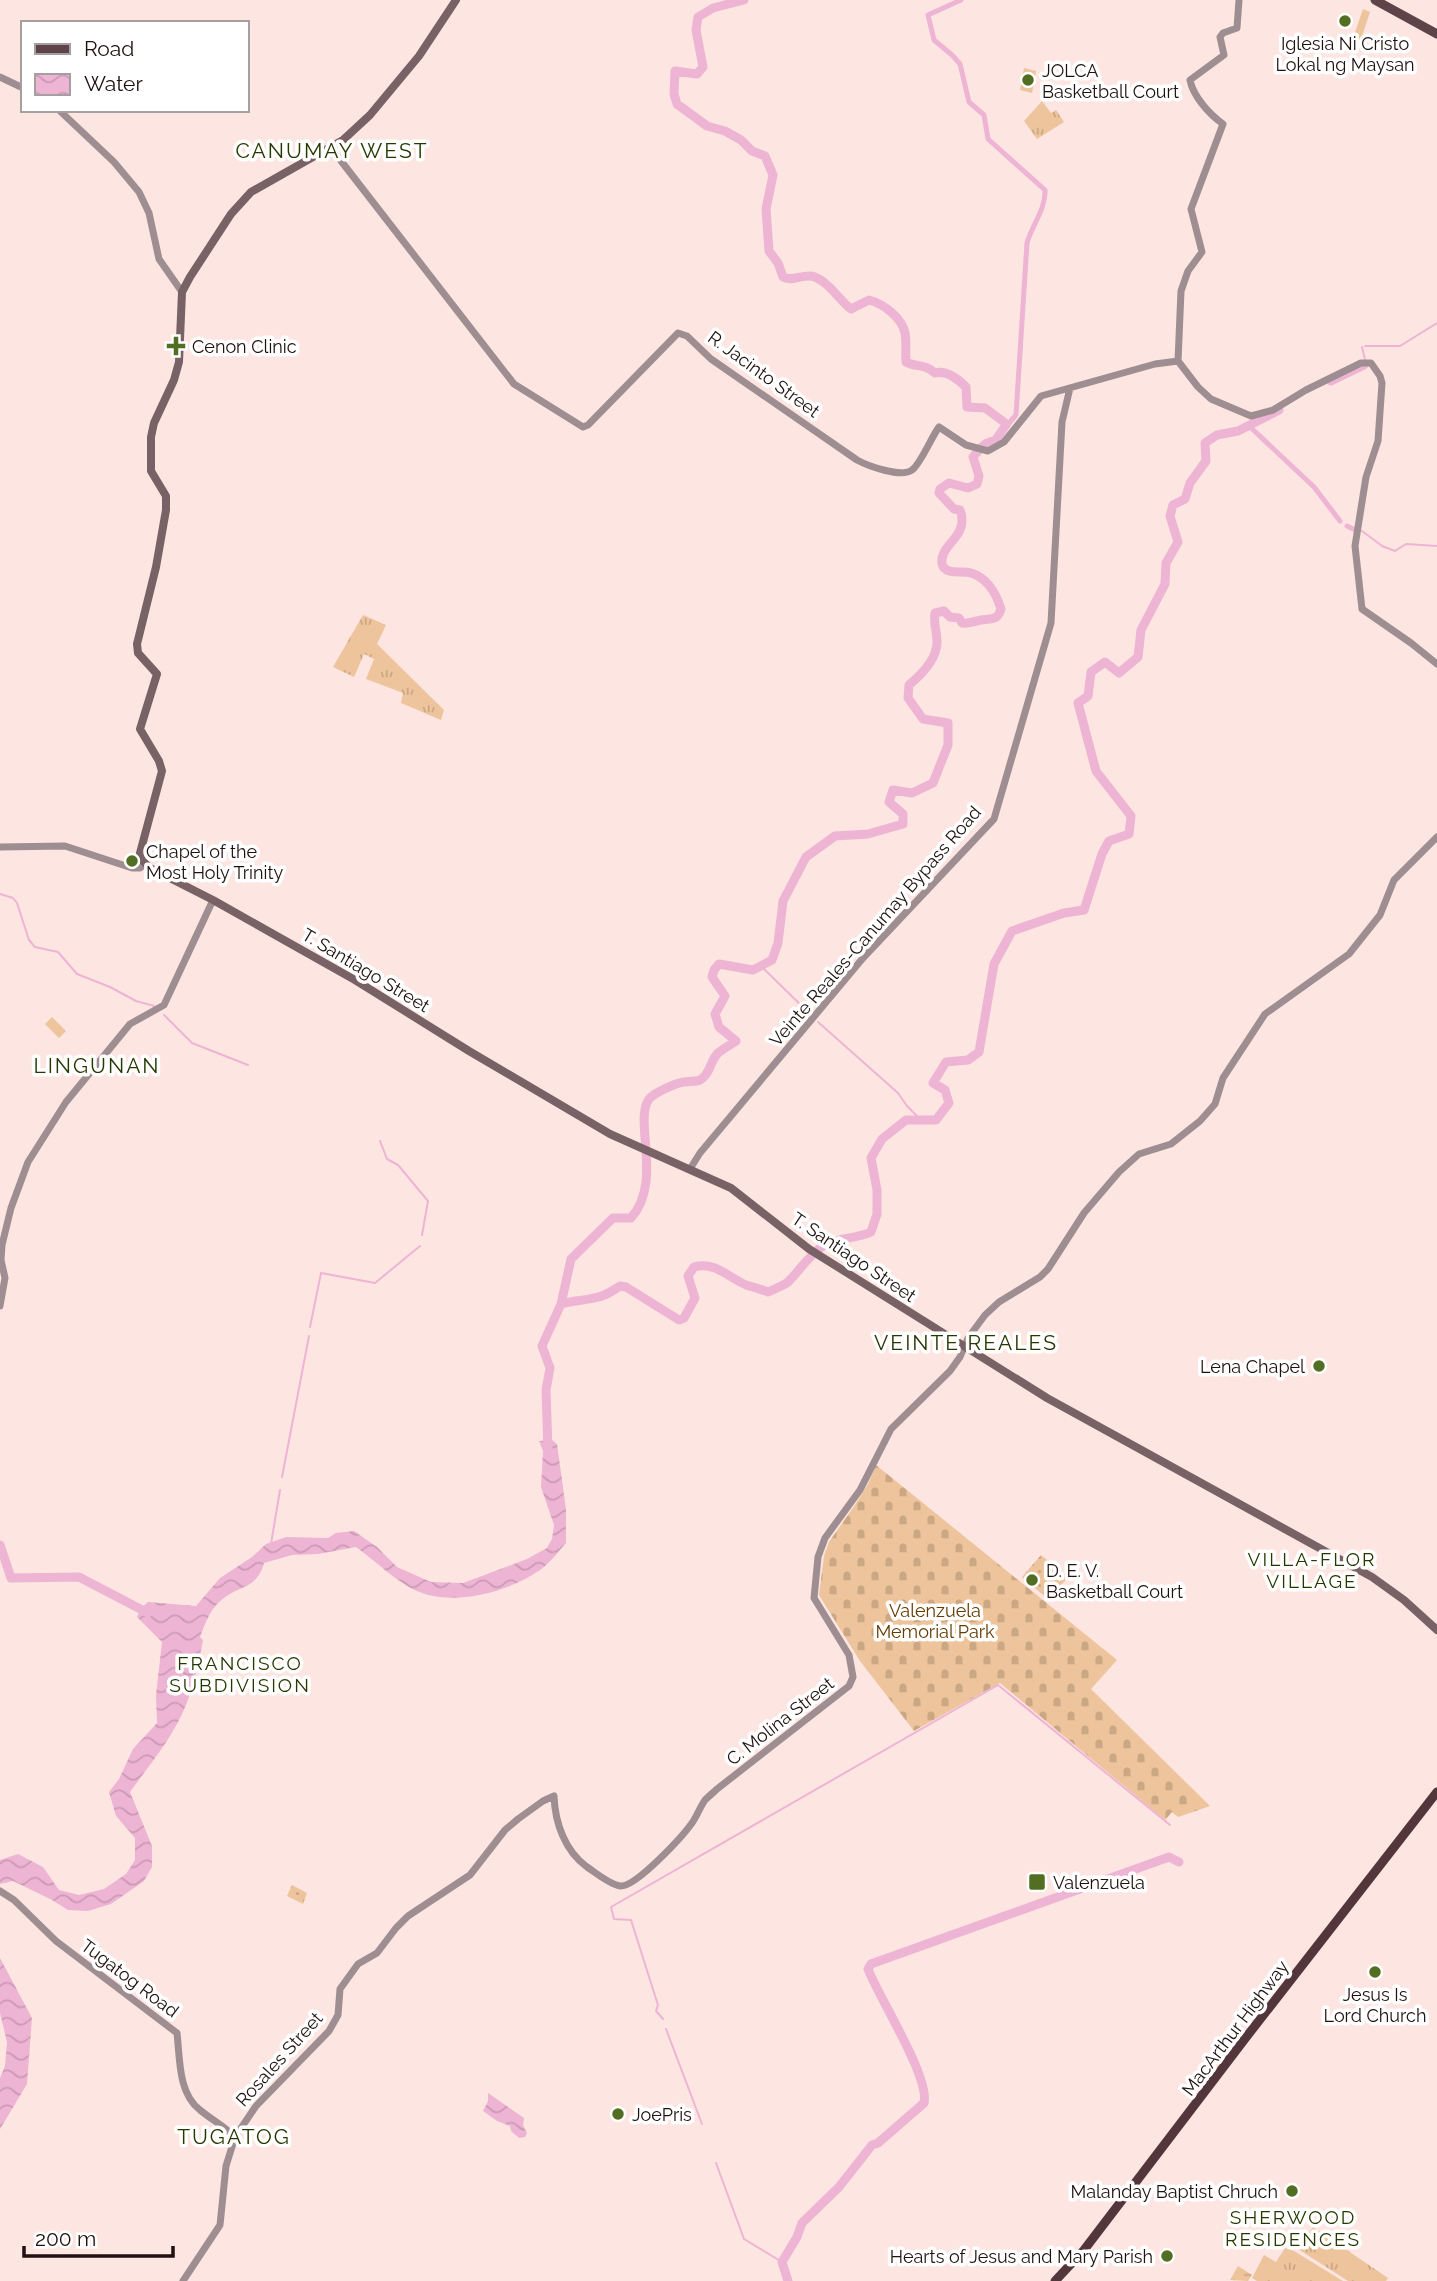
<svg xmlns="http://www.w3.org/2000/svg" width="1437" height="2281" font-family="Raleway,sans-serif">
<defs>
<pattern id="grass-tufts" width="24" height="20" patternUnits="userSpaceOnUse" patternTransform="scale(1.75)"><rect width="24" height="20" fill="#edc49b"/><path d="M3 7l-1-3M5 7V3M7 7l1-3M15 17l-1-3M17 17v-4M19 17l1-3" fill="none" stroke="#cba784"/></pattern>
<pattern id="wetland-marsh" width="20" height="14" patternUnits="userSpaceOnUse" patternTransform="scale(1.75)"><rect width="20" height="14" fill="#edc49b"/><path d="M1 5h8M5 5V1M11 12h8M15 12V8" fill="none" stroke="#cba784"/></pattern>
<pattern id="cemetery-stones" width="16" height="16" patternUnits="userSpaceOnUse" patternTransform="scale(1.75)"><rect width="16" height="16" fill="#edc49b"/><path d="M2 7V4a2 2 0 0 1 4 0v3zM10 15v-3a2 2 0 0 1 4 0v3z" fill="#cba784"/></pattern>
<pattern id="park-dots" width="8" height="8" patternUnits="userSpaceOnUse" patternTransform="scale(1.75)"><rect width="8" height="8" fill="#edc49b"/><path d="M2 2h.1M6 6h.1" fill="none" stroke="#cba784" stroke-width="1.8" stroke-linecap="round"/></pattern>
<pattern id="water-waves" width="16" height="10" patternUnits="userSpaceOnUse" patternTransform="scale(1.75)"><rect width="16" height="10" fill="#eeb4d4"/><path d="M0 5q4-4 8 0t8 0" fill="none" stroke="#cc9ab5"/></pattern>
</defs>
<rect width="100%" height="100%" fill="#fde5e2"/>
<path fill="url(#grass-tufts)" d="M 1363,9 L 1370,12 L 1359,45 L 1337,46 L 1337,35 L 1353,38 Z
M 1042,101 L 1051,113 L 1056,110 L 1064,122 L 1037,139 L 1024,121 Z
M 363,615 L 386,625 L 377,644 L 444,710 L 441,720 L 401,703 L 403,693 L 366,679 L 374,659 L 364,654 L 354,677 L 333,667 Z
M 1313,2227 L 1388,2278 L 1386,2281 L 1348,2281 L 1298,2249 Z
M 1285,2248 L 1294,2251 L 1343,2281 L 1257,2281 L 1252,2278 L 1264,2255 L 1276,2262 Z"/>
<path fill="url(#wetland-marsh)" d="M 1238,2266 L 1252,2275 L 1248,2281 L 1230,2280 Z"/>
<path fill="url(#cemetery-stones)" d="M 876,1465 L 1117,1660 L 1091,1689 L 1210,1806 L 1178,1817 L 1172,1812 L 1165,1820 L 1000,1683 L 914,1731 L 860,1661 L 819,1595 L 824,1556 L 829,1542 L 855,1505 L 868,1484 Z"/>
<path fill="url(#park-dots)" d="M 1041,1555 L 1068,1577 L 1049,1600 L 1022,1577 Z
M 292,1885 L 307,1893 L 303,1904 L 287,1896 Z"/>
<path fill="#edc49b" d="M 1024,68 L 1036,71 L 1032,93 L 1020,90 Z
M 52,1017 L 66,1031 L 59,1038 L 45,1024 Z"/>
<path fill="url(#water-waves)" d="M 552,1440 L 557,1444 L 566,1509 L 566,1543 C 558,1552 550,1563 540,1570 C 509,1592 452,1607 417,1591 C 399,1584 373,1559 356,1547 L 318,1554 L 292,1555 L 264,1563 C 257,1590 237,1585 219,1602 C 209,1612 205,1624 200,1637 L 203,1640 C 198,1666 193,1691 182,1714 C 169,1742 148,1767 130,1792 L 152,1846 L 152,1867 L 144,1881 L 111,1904 L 88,1911 L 68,1910 L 52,1900 L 13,1881 L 0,1884 L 0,1860 L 18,1854 L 43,1867 L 59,1890 L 79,1895 L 104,1889 L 126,1874 L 135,1860 L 135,1838 L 116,1816 L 109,1792 L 119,1779 L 133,1749 L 157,1723 L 156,1695 L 162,1642 L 137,1617 L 141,1608 L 148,1602 L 196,1606 L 220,1578 L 252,1557 L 266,1544 L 286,1537 L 328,1538 L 336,1533 L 354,1531 L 377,1547 L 397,1567 L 431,1582 L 463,1583 L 527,1559 L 547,1548 L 552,1539 L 554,1525 L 541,1487 L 543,1451 L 539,1441 Z
M 0,1958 L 32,2018 L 27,2084 L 0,2129 L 0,2078 L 5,2066 L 7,2042 L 0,2013 Z
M 488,2093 L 524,2118 L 523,2125 L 527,2133 L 525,2137 L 519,2138 L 511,2131 L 510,2126 L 497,2121 L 483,2111 L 488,2101 Z"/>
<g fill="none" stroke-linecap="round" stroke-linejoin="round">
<path stroke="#eeb4d4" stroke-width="2" d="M 1365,346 L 1400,346 L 1437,323
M 1362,347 L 1365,359
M 1362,531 L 1382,546 L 1395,551 L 1406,544 L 1437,546
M 0,894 L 13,898 L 17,903 L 29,940 L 35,947 L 58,952 L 77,974 L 110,987 L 136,1001 L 154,1006
M 762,967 L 808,1012
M 164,1015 L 192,1043 L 248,1065
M 818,1022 L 898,1093 L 907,1106 L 921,1120
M 380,1141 L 387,1159 L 398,1165 L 428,1201 L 422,1235
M 310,1327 L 321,1273 L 375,1283 L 420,1246
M 282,1477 L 309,1336
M 271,1544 L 280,1490
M 1169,1857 L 1169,1854
M 663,2019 L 656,2011 L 658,2005 L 631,1920 L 614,1919 L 611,1907 L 998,1685 L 1170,1825
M 666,2029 L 702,2124
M 716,2163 L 744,2239 L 782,2262"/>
<path stroke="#eeb4d4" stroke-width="5" d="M 961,0 L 928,15 L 934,40 L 952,55 L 960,64 L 969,102 L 984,115 L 988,139 L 1045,190 C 1046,209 1032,225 1027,243 L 1016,415 L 1003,430
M 1248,425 L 1314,487 L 1340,521
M 1347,526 L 1353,529"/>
<path stroke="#eeb4d4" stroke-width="9" d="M 1331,381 L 1364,365
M 561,1304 C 574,1300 582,1301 594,1298 C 604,1297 612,1291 620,1286 L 626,1287 L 679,1320 L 684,1318 L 695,1298 L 688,1276 L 694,1267 C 714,1261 728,1277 746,1285 C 753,1287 761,1289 768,1292 C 774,1289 783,1286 788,1282 C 800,1270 809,1255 823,1246 C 838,1237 856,1239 871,1232 L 877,1214 L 877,1190 L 871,1158 L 882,1139 L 906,1120 L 936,1120 L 949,1103 L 945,1090 L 933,1083 L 946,1062 L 968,1060 L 979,1052 L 994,964 L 1012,931 L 1064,913 L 1084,910 L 1102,854 L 1109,841 L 1129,834 L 1131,816 L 1096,771 L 1078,703 L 1088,696 L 1091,672 L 1105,662 L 1119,673 L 1138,657 L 1141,630 L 1165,584 L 1166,563 L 1178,542 L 1170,516 L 1173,505 L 1185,499 L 1190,483 L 1206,461 L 1205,443 L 1217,435 L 1238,431 L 1279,410
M 548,1451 L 546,1390 L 550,1368 L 542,1346 L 561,1304 L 571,1259 L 613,1218 L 631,1218 C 664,1181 632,1118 650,1098 C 656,1092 676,1083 684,1082 C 689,1081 695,1082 700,1080 C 710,1075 710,1061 718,1053 C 723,1049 730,1045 736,1041 L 719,1027 L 715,1014 L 725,996 L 712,977 L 714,970 L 719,964 L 753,970 L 772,960 L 778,943 L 783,901 L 806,857 L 835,836 L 868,834 L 903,824 L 903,814 L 889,802 L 893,790 L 912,793 L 933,783 L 948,745 L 948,723 L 923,719 L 908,698 L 909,685 C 921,675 937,659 937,642 C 937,631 933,623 935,613 L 944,611 L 950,617 L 959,618 L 962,623 C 970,624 974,621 981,620 C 992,618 997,621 1001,609 C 996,593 988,578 971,573 C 963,570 945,576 942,564 C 939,544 970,537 960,510 L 954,509 L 939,493 L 940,489 L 949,483 L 968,488 L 977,484 L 979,476 L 973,457 C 980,449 984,442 995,441 L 1006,425 L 1004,422 L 985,408 L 967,407 L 966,387 C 958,379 946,370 935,373 C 924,363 917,368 906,362 C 905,352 907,343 905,333 C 902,318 884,304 869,300 L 851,309 C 839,300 827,279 811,276 C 800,275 793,282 783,277 L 778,263 L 769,251 L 766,209 L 773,175 L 765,156 L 752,151 L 741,140 L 725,131 L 707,126 L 677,104 L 674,94 L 675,71 L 697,74 L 703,67 L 696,30 L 698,17 L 713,8 L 744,0
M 0,1545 L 11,1578 L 79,1577 L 148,1613
M 788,2281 L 782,2262 L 797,2237 L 802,2223 L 839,2187 L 872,2145 L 878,2143 L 924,2103 C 930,2077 879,1998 868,1969 L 871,1964 L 1169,1857 L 1179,1862"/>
<path stroke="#9e8e91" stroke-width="7" d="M 1239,0 L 1237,28 L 1223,33 L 1220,37 L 1224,55 L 1190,80 C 1193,96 1209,114 1223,124 L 1191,209 L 1202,252 L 1188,271 L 1181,291 L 1178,361 L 1198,387 L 1211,399 L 1251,416 L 1273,410 L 1306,390 L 1361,363 L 1371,363 L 1380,376 L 1382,383 L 1378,441 L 1366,477 L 1355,546 L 1362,609 L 1411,643 L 1437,664
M 0,77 L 23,88
M 59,110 L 114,162 L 139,192 L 149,213 L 159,259 L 182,292
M 331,148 L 514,384 L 583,427 L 588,425 L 678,333 L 687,336 L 711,359 L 857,460 C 868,466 901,478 912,470 C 920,465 932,436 939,427 L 966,445 L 988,451 L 1004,442 L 1041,396 L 1155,364 L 1178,361
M 0,847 L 65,846 L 132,868 L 140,868 L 145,864
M 690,1169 L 700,1153 L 863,958 L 994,819 L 1051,623 L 1062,422 L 1070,388
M 0,1306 L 5,1278 L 1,1260 L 2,1245 L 11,1208 L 28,1162 L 66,1102 L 130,1024 L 164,1005 L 213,900
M 0,1891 L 14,1900 L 56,1941 L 177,2033 C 180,2059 178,2093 200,2110 C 212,2120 224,2126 235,2137
M 183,2281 L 220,2225 L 226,2166 L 235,2137 L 256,2106 L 329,2031 L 338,2015 L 340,1989 L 358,1964 L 377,1953 L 396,1928 L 408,1916 L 470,1875 L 505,1830 L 518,1819 L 543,1801 L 554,1796 C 555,1823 565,1851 587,1867 C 596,1873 609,1884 620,1886 C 635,1888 682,1837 692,1823 C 697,1816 700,1807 705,1800 C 709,1796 713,1793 717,1789 L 849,1686 L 853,1677 L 849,1655 L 814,1598 L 818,1557 L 825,1538 L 860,1490 L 891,1429 L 950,1371 L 960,1357 L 968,1338 L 985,1315 L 999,1302 L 1040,1277 L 1048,1269 L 1084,1213 L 1119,1172 L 1139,1154 L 1171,1144 L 1200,1121 L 1215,1104 L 1223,1078 L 1265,1014 L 1349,954 L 1380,915 L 1394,880 L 1437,837"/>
<path stroke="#796266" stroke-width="8" d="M 456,0 L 419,56 L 370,115 L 343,140 L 251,192 L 231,214 L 190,277 L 182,292 L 179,362 L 174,380 L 154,423 L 151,437 L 151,471 L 166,496 L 166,510 L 156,567 L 137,644 L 138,653 L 157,674 L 140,729 L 159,761 L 162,771 L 140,853 L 142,860 L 150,868 L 213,900 L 355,980 L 469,1051 L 610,1134 L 731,1188 L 809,1249 L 1047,1398 L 1372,1577 L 1404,1600 L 1437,1630"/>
<path stroke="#5e4349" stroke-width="9" d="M 1375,0 L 1437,34"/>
<path stroke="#52363c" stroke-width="9" d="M 1055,2281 L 1084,2250 L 1244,2040 L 1437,1792"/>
</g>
<g fill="#516e23" stroke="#fff" stroke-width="2.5">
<circle cx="1345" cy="21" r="7"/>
<circle cx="1028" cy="80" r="7"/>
<path d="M172.5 335.5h7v7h7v7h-7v7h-7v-7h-7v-7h7z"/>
<circle cx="132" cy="861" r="7"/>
<circle cx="1319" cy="1366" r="7"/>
<circle cx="1032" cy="1580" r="7"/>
<rect x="1028" y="1873" width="18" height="18" rx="3.5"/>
<circle cx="1375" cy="1972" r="7"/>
<circle cx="618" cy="2114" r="7"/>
<circle cx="1292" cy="2191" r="7"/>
<circle cx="1167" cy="2256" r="7"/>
</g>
<g text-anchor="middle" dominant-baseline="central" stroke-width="7" stroke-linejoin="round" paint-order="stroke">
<g font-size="18" fill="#1e1110" stroke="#fff" text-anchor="start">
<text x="1345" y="43" text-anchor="middle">Iglesia Ni Cristo<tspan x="1345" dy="21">Lokal ng Maysan</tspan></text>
<text x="1042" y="70">JOLCA<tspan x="1042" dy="21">Basketball Court</tspan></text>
<text x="192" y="346">Cenon Clinic</text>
<text x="146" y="851">Chapel of the<tspan x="146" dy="21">Most Holy Trinity</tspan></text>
<text x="1305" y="1366" text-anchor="end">Lena Chapel</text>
<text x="1046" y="1570">D. E. V.<tspan x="1046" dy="21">Basketball Court</tspan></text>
<text x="1053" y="1882">Valenzuela</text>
<text x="1375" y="1994" text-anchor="middle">Jesus Is<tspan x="1375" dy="21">Lord Church</tspan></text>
<text x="632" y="2114">JoePris</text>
<text x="1278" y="2191" text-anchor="end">Malanday Baptist Chruch</text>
<text x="1153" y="2256" text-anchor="end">Hearts of Jesus and Mary Parish</text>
</g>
<g font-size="18" fill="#1e1110" stroke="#fff">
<text transform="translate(764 374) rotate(36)">R. Jacinto Street</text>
<text transform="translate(875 926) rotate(-49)">Veinte Reales-Canumay Bypass Road</text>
<text transform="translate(366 970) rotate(31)">T. Santiago Street</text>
<text transform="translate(854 1257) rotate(34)">T. Santiago Street</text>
<text transform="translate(780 1721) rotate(-38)">C. Molina Street</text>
<text transform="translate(130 1978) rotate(37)">Tugatog Road</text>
<text transform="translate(1235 2028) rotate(-53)">MacArthur Highway</text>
<text transform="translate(279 2059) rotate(-48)">Rosales Street</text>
</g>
<g font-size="18" fill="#653c01" stroke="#fff">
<text x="935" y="1610">Valenzuela<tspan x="935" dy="21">Memorial Park</tspan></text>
</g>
<g font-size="19" letter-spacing="2" fill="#263802" stroke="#fff">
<text x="1312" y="1559">VILLA-FLOR<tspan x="1312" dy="22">VILLAGE</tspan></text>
<text x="240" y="1663">FRANCISCO<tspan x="240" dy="22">SUBDIVISION</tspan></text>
<text x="1293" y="2217">SHERWOOD<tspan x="1293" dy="22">RESIDENCES</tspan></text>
</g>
<g font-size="21" letter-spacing="2" fill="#263802" stroke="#fff">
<text x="332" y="150">CANUMAY WEST</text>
<text x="97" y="1065">LINGUNAN</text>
<text x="966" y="1342">VEINTE REALES</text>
<text x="234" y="2136">TUGATOG</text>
</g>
</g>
<rect x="21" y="21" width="228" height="91" fill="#ffffff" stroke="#a5a09f" stroke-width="2"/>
<rect x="35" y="44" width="35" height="10" fill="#5e4349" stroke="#a5a09f" stroke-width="2"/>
<text x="84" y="56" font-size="21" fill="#1e1110">Road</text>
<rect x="35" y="74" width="35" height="21" fill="url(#water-waves)" stroke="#a5a09f" stroke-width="2"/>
<text x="84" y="91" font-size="21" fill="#1e1110">Water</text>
<path d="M24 2246v10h149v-10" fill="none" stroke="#1e1110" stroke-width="3.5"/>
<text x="35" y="2246" font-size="21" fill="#1e1110" stroke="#ffffff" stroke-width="5" paint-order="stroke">200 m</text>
</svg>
